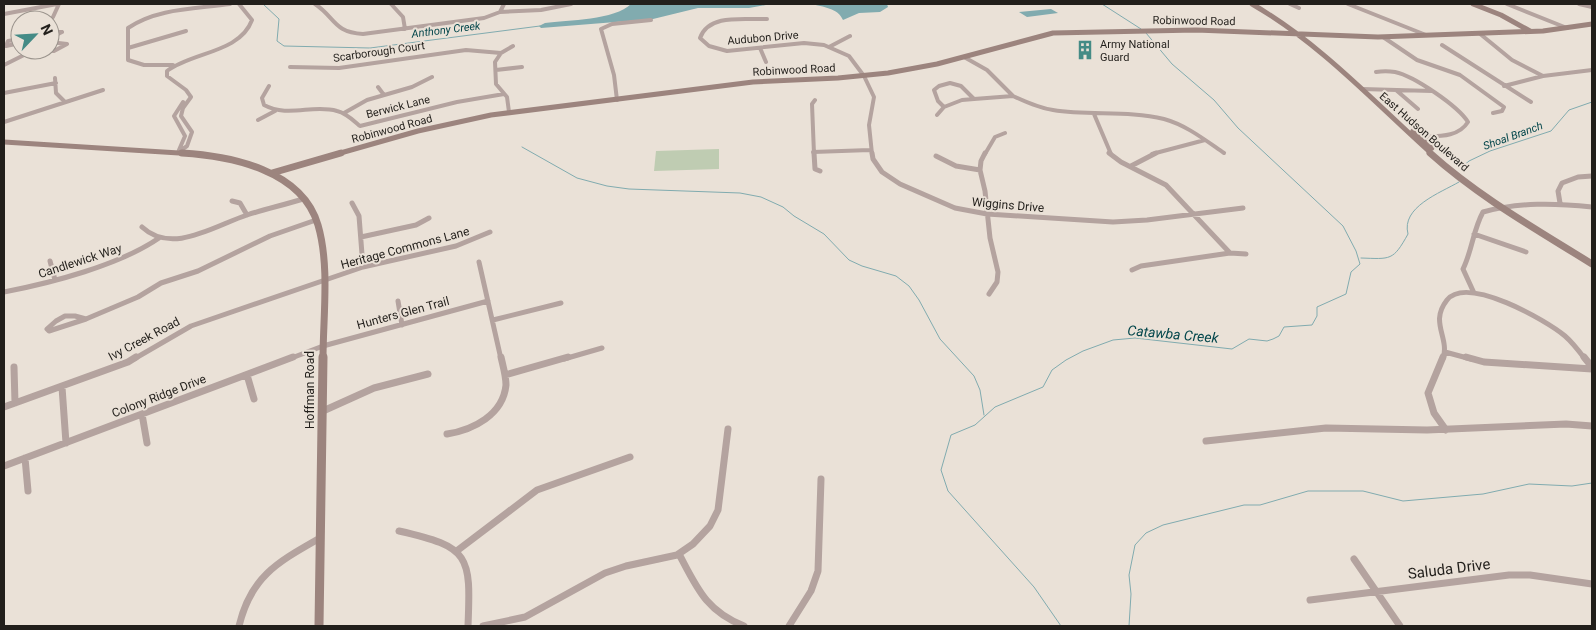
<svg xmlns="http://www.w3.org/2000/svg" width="1596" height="630" font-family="Roboto,sans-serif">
<rect width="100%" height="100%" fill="#eae1d7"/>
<path fill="#bfccb2" d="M 719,149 L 719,169 L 654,171 L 656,151 Z"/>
<path fill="#81abaf" d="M 631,4 L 771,4 L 749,8 L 698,8 L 653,19 L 541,28 L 539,26 L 545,23 C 568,20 615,20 631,4 Z
M 811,4 L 887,4 L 888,7 L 880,12 L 859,13 L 843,20 C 838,8 823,7 811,4 Z
M 1051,9 L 1058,13 L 1027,17 L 1019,12 Z"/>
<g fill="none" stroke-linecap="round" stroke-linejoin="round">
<path stroke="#81abaf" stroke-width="1" d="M 263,4 L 279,19 L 277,41 L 284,46 L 370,48 L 540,26
M 1102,4 L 1141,29
M 522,147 L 577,178 L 607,186 L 629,189 L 740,193 L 761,197 L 783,207 L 794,216 L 824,234 L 849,260 L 862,266 L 896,276 L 909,286 L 919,300 L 940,339 L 974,376 L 980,390 L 984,415
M 1462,167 L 1469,161 L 1490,151 L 1551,131 L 1569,110 L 1592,102
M 1361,258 C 1391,259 1393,261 1408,234 C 1401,207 1440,193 1459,182
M 1061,626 L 1034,587 L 948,491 L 941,470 L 951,435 L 975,425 L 995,407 L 1043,387 L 1052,370 L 1066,360 L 1083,351 L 1113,340 L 1135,338 L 1232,349 L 1249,339 L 1267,341 L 1273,339 L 1279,336 L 1284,327 L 1312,325 L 1317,316 L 1317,307 L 1346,294 L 1351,272 L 1360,264 L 1356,251 L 1343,226 L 1238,128 L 1214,100 L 1172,64 L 1146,33
M 1129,626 L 1131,594 L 1129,575 L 1135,545 L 1146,533 L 1163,525 L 1244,505 L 1260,505 L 1308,491 L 1363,491 L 1403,501 L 1483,494 L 1529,484 L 1572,486 L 1592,483"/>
<path stroke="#b4a39f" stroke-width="4" d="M 315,4 C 336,18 333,32 363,34 L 484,18 L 500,12 L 504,4
M 391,4 L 403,17 L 405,29
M 1290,4 L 1299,8
M 1348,4 L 1426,35
M 1507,4 L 1567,28
M 1579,4 L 1592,7
M 500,12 L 541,10 L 571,4
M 4,14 L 57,4
M 53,17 L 59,4
M 767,19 C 745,20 709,13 700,38 L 709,46 L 727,51 L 804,43 L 824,45 L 849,56 L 864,76 L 874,97 L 869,125 L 872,154
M 50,32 L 62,32
M 1479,33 L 1512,60 L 1543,76
M 1383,37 L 1417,60 L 1460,75 L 1504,107 L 1502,111 L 1493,113
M 50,38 L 62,32
M 1442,45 L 1531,102
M 6,46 L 8,41 L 20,39
M 6,46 L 20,43
M 829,47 L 850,36
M 128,48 L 186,31
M 760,48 L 766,62
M 48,50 L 54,51 L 67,44 L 50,42
M 964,57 L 987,70 L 1013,96 L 974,99
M 4,65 L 34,50
M 173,65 L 144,65 L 128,60 L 128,28 C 157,8 196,9 230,4
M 290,67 L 339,68 L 466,50 L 501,53
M 496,70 L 522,67
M 1376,72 C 1382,71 1389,71 1395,72 C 1414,76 1458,106 1468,122 C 1458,138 1437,136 1420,137
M 55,78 L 56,93 L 65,102
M 950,83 L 961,86 L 974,99 L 962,100 L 944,107 L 938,101 L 934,90 L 939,86 Z
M 269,86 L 262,98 L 264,105 C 288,118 313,104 337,111 C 346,113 353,120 360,126 L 457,102 L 504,94
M 1504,86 L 1543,76 L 1592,70
M 378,87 L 384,95
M 1362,89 L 1432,91
M 1396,90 L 1418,109
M 4,93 L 56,83
M 1013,96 C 1026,102 1039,108 1053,110 C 1090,116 1128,110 1164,119 C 1186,125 1205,140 1224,153
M 617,100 L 614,75 L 601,29 L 612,24 L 651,20
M 509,112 L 507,97 L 496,84 L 495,62 L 501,53 L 513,46
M 344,113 L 367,100 L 412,87 L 432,77
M 1094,114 L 1111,154
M 937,115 L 944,107
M 258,120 L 275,111
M 4,122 L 103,90
M 179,150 L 185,136 L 174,116 L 183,102
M 813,152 L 870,150
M 177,153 L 187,146 L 192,132 L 181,116 L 183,108 L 191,97 L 186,90 L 167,76 L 167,71 C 192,52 240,53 252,20 L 239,4
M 814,154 L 812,104 L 815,100
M 985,154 L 995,137 L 1005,133
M 1152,154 L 1205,140"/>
<path stroke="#b4a39f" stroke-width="5" d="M 814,153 L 815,169 L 820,171
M 872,153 L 873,159 L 882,172 L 900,184 L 955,208 L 987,214 L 1113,222 L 1147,220 L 1243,208
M 985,153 L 981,161 L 980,170 L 985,191 L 990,238 L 998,272 L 997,282 L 989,294
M 1109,153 L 1121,162 L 1166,185 L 1230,253
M 936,156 L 956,166 L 980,170
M 1131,166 L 1156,153
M 232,201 L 240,203 L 247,215
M 352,203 L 359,216 L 363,267
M 1560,203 L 1558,191 L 1562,183 L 1578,177 L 1592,176
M 142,227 C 172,255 214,226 247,215 C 265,209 284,205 303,199
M 1474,234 L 1526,252
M 361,237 L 416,225 L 429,218
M 50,261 L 55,280
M 479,262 L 501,359
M 1132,270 L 1141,266 L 1230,253 L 1246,254
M 4,292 C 51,283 120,265 159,238
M 1474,293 L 1463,269 C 1472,251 1473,230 1483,212 C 1519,202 1555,203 1592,207
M 398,301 L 402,325
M 65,316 L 75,316 L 86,319 L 49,331 L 47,329 L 56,321 Z
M 86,319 L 138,297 L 161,283 L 198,271 L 270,236 L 316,220
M 493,320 L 561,303
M 1445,352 L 1471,359
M 134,359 L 191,326 L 363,267 L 456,246 L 490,232
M 289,359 L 323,346 L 488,301
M 564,359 L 602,348
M 1443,359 C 1450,337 1429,323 1447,300 C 1467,275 1546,320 1565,336 C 1572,342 1579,351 1585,359"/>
<path stroke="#b4a39f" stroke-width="7" d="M 1443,357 L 1428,393 L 1434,413 L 1446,430
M 1466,357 L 1484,362 L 1592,369
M 1584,357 L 1592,367
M 14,367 L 15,403
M 247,375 L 254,399
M 505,375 L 568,357
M 62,387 L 66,443
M 4,407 L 128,362 L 136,357
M 323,411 L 374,388 L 428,374
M 142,414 L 147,443
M 447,434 C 473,430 503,415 506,385 C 506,376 503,366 501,357
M 1206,441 L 1326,428 L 1427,430 L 1566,424 L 1592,426
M 25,458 L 28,491
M 4,466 L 293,357
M 399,531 C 470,547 471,555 468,626
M 458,550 L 537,490 L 630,457
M 679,554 C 697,588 706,611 744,626
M 1354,559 L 1400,626
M 1310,600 L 1509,575 L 1530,575 L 1592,584
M 239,626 C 251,576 278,562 320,538
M 483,626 L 525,617 L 605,573 L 626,566 L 677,555 L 693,544 L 710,526 L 718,510 L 728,429
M 789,626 L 811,591 L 818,571 L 821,479"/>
<path stroke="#9c847e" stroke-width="5" d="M 1252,4 C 1321,44 1373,101 1432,154
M 1473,4 L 1501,15 L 1530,31
M 1413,131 L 1432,148
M 4,142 L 195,154
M 337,154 L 418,131 L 491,115 L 753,82 L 838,78 L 888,73 L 937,64 L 1053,33 L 1196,30 L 1378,37 L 1543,31 L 1592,24"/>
<path stroke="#9c847e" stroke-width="7" d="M 182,153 C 231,156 302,170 318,225 C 330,266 323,317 323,359
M 1430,153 C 1479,197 1536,229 1592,264
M 272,173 L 341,153"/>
<path stroke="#9c847e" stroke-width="9" d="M 319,626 L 323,357"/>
</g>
<defs>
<symbol id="building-bare" viewBox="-9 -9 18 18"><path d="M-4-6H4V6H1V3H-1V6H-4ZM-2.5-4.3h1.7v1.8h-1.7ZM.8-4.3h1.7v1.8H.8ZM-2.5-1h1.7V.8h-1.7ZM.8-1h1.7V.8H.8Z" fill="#448b86" stroke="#eae1d7" stroke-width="2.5" paint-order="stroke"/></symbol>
</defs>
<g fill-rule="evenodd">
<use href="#building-bare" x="1071" y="36" width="28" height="28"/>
</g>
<g text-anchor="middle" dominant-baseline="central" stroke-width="4" stroke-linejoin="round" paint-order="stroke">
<g font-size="11" fill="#221f1b" stroke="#eae1d7">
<text transform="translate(1194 21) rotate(1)">Robinwood Road</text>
<text transform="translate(763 38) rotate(-5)">Audubon Drive</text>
<text transform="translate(379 52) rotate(-8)">Scarborough Court</text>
<text transform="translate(794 70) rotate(-3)">Robinwood Road</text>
<text transform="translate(398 107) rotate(-14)">Berwick Lane</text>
<text transform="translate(392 129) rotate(-15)">Robinwood Road</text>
<text transform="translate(1424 132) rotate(41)">East Hudson Boulevard</text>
</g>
<g font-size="11" font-style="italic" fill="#03464b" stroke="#eae1d7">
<text transform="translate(446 30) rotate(-7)">Anthony Creek</text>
<text transform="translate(1513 136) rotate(-20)">Shoal Branch</text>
</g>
<g font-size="11" fill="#221f1b" stroke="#eae1d7" text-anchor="start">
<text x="1100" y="44">Army National<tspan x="1100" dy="13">Guard</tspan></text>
</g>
<g font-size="12" fill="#221f1b" stroke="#eae1d7">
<text transform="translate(1008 205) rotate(5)">Wiggins Drive</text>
<text transform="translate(405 248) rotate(-15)">Heritage Commons Lane</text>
<text transform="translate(80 261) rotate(-18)">Candlewick Way</text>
<text transform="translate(403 313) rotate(-15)">Hunters Glen Trail</text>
<text transform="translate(144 339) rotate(-28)">Ivy Creek Road</text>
<text transform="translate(310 390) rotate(-90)">Hoffman Road</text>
<text transform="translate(159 396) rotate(-21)">Colony Ridge Drive</text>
</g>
<g font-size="14" font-style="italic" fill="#03464b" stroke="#eae1d7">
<text transform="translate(1173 334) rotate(5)">Catawba Creek</text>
</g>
<g font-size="15" fill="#221f1b" stroke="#eae1d7">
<text transform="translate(1449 569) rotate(-7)">Saluda Drive</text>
</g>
</g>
<rect width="1596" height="630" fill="none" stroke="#221f1b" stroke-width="10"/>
<g transform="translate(35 35) rotate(65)"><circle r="24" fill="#eae1d7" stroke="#9a938c"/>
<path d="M0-4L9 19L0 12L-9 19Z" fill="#448b86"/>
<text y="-8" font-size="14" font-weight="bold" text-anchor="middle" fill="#221f1b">N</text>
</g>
</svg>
